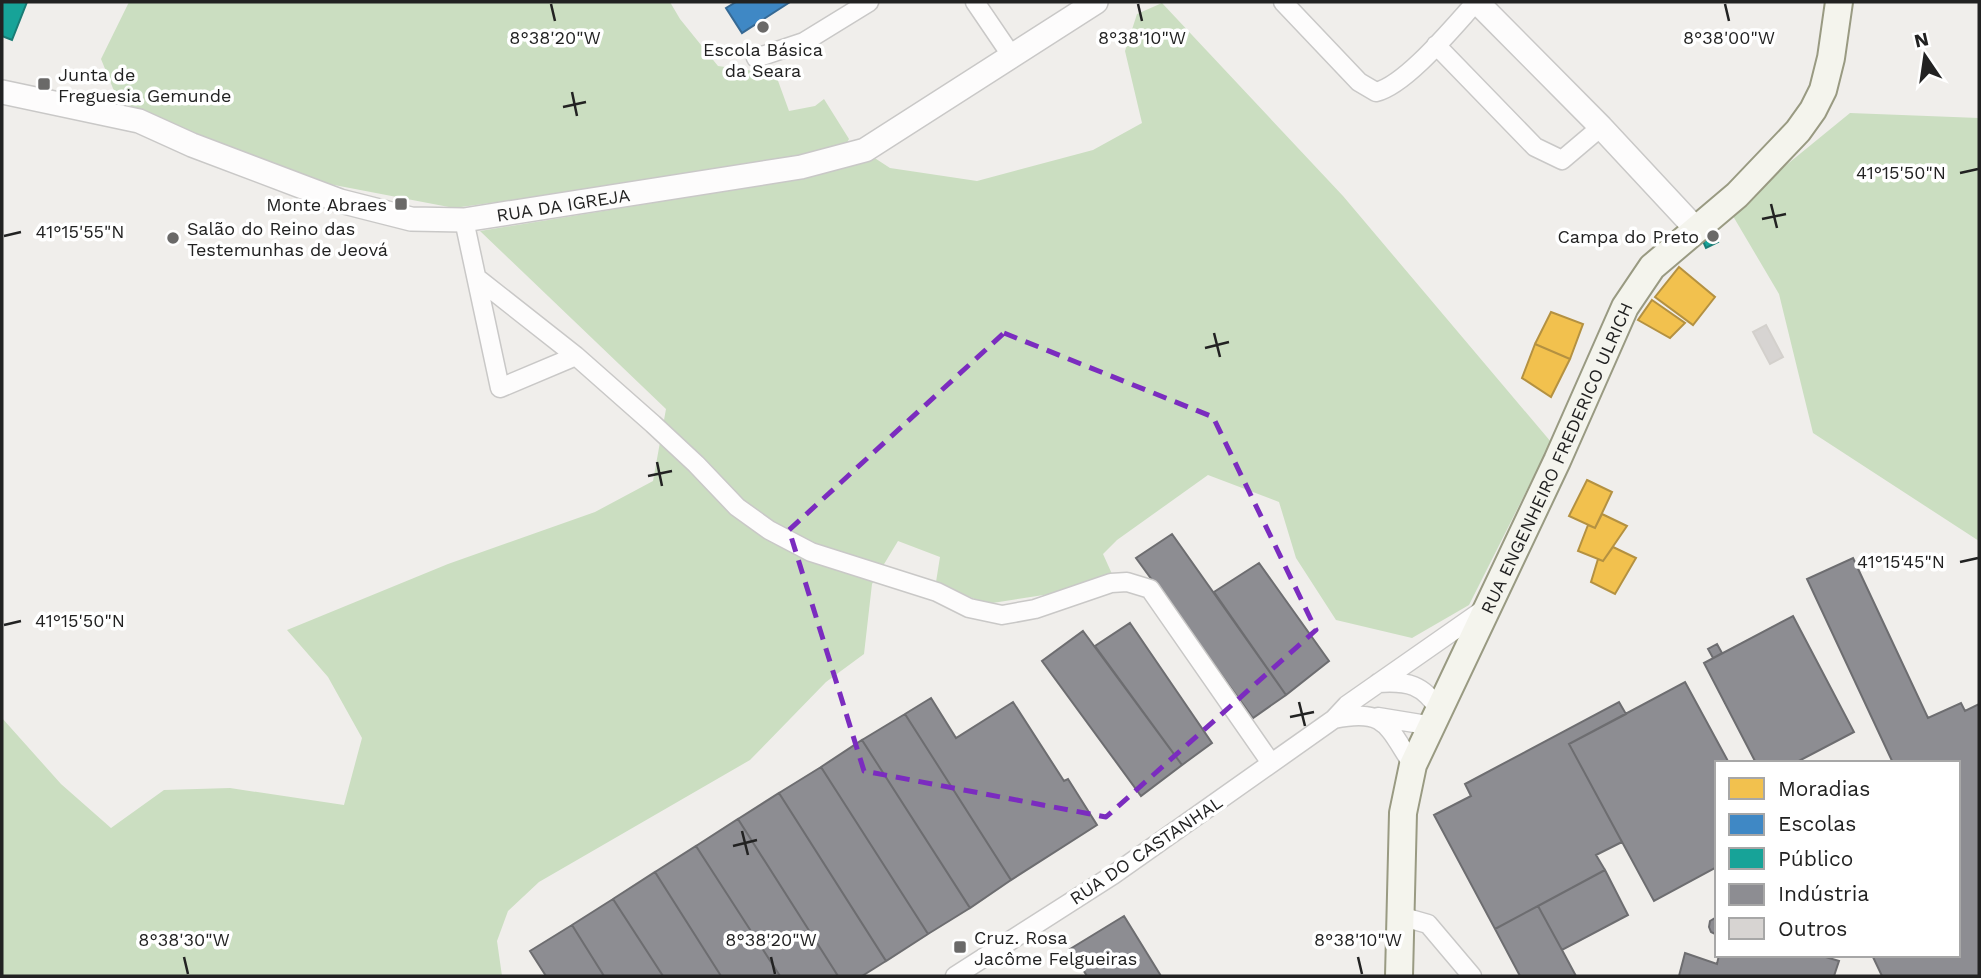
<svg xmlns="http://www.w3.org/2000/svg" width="1981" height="978" font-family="'Work Sans',sans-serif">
<rect width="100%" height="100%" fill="#f0eeeb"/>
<path fill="#cbdec1" d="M 129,2 L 670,2 L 680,19 L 718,66 L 754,71 L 773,67 L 789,111 L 815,106 L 824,99 L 849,139 L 843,150 L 656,180 L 454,208 L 329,184 L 173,125 L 121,108 L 101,59 Z
M 1162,3 L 1343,196 L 1551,442 L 1469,605 L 1412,638 L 1336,620 L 1296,558 L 1279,502 L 1208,475 L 1117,540 L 1103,554 L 1112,574 L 1063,592 L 986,604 L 936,582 L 940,557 L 898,541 L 872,584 L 864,654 L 826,682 L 750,760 L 539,882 L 508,911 L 497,941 L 502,976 L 2,976 L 2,718 L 61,784 L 111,828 L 164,790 L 230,788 L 344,805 L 362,738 L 328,677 L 287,630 L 448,564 L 595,512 L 653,481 L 666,409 L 480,231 L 787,181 L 870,155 L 890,168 L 977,181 L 1093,150 L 1142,123 L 1125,51 L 1137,14 Z
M 1850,113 L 1979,118 L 1979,541 L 1813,433 L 1779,294 L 1730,211 Z"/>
<path fill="#f2c14e" stroke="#b49141" stroke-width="2" d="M 1679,267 L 1715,297 L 1693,325 L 1655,297 Z
M 1652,300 L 1685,323 L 1670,338 L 1638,320 Z
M 1551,312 L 1583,324 L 1570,359 L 1535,344 Z
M 1535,344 L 1570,359 L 1551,397 L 1522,378 Z
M 1587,480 L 1612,492 L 1595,528 L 1569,516 Z
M 1602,514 L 1627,526 L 1603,561 L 1578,551 L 1588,525 L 1595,528 Z
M 1613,547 L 1636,558 L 1615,594 L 1591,582 L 1598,559 L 1603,561 Z"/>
<path fill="#3f88c5" stroke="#366994" stroke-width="2" d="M 736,2 L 790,2 L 742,33 L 726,8 Z"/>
<path fill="#17a398" stroke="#1a7c75" stroke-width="2" d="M 2,2 L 27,2 L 12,40 L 2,36 Z
M 1714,234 L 1718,242 L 1706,248 L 1702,239 Z"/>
<path fill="#8d8d92" stroke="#6d6d70" stroke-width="2" d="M 1172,534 L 1286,695 L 1253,718 L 1136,558 Z
M 1853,558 L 1928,718 L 1961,703 L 1965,711 L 1979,704 L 1979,976 L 1882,976 L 1872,955 L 1958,955 L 1958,763 L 1893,763 L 1807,579 Z
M 1259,563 L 1329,661 L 1286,695 L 1214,592 Z
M 1793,616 L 1854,732 L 1795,763 L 1756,763 L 1704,663 Z
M 1130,623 L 1212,743 L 1182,765 L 1095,646 Z
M 1083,631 L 1182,765 L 1141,796 L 1042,661 Z
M 1717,644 L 1722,653 L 1713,658 L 1708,649 Z
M 1685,682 L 1729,763 L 1717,763 L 1717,867 L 1654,901 L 1569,744 Z
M 931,698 L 956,738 L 1013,702 L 1064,781 L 1068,779 L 1097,825 L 1011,880 L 905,714 Z
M 1619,702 L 1626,714 L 1569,744 L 1622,842 L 1596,855 L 1605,870 L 1495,929 L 1434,815 L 1471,796 L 1465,784 Z
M 905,714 L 1011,880 L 970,908 L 862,740 Z
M 862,740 L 970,908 L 928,934 L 821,767 Z
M 821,767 L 928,934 L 886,961 L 779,793 Z
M 779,793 L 886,961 L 862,976 L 838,976 L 738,819 Z
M 738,819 L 838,976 L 780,976 L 696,846 Z
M 696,846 L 780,976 L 721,976 L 655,872 Z
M 1605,870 L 1628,915 L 1562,950 L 1538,906 Z
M 655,872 L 721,976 L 663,976 L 613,899 Z
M 613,899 L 663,976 L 604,976 L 572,925 Z
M 1538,906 L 1562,950 L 1576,976 L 1520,976 L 1495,929 Z
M 1124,916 L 1161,976 L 1087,976 L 1070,949 Z
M 1715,918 L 1717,918 L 1717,935 L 1711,932 L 1709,927 L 1710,921 Z
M 572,925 L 604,976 L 546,976 L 530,951 Z
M 1685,953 L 1717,964 L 1719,955 L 1819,955 L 1839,961 L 1834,976 L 1679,976 Z"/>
<path fill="#d7d4d2" stroke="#d3d0cc" stroke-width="2" d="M 1766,325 L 1783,357 L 1770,364 L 1753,332 Z"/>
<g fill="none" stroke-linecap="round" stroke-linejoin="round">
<defs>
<path id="minor" d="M 975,2 L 1011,55
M 1283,2 L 1359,82 L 1376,92 C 1406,85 1454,26 1476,2
M 1436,45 L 1535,147 L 1562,160 L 1601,127
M 756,58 L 804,42 L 869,2
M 464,220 L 500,388 L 576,356
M 477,278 L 576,356 L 653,424 L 696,464 L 737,507 L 769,530 L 811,552 L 937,592 L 969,608 L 1002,615 L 1035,609 L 1111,583 L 1127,582 L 1150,589 L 1271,763
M 1378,683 C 1408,681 1423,684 1440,711
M 1378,717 L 1433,726
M 1334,719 C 1386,708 1387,726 1413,765
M 1400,916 L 1428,924 L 1472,976
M 955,976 L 1113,875 L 1334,719 L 1347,705 L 1483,610"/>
<g id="tertiary">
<path d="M 1477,2 L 1601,127 L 1696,229"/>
<path id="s1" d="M 2,92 L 139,121 L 192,145 L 340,201 L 411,219 L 464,220 L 801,167 L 865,150 L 1096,2"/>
</g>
<g id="secondary">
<path id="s2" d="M 1399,976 L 1403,813 L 1413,765 L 1557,461 L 1625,307 L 1652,267 L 1737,195 L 1798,131 L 1813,110 L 1823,90 L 1831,58 L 1839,2"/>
</g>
</defs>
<use href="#minor" stroke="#c9c8c7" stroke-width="21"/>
<use href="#tertiary" stroke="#c9c8c7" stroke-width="26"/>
<use href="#secondary" stroke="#999a82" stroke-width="30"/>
<use href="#minor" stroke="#fdfcfc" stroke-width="18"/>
<use href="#tertiary" stroke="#fdfcfc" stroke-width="23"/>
<use href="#secondary" stroke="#f4f4ed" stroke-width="26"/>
</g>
<path fill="none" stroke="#7b2cbf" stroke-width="5" stroke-dasharray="14 9" stroke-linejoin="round" d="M 1004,333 L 1213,417 L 1316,630 L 1106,817 L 864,771 L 789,530 Z"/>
<path fill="none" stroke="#222" stroke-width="2.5" d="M 551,4 L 555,21M 1138,4 L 1142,21M 1725,4 L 1729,21M 572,92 L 577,116M 563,107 L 586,102M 1960,173 L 1978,169M 1771,204 L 1777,228M 1762,219 L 1786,214M 4,236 L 21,232M 1214,333 L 1220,357M 1205,348 L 1229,342M 657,462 L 662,486M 648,476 L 672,471M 1960,562 L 1978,558M 4,625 L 21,621M 1299,702 L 1305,726M 1290,717 L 1314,712M 742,831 L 748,855M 733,846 L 757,840M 184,957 L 188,974M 771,957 L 775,974M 1358,957 L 1362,974"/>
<g fill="#6a6968" stroke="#fff" stroke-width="2.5">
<circle cx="763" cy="27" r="7"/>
<rect x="37" y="77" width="14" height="14" rx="3.5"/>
<rect x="394" y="197" width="14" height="14" rx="3.5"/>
<circle cx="1713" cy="236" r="7"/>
<circle cx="173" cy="238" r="7"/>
<rect x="953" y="940" width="14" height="14" rx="3.5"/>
</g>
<g text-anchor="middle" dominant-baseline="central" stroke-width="7" stroke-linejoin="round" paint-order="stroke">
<g font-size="18" fill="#222" stroke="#fff" text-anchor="start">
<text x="763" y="49" text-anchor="middle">Escola Básica<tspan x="763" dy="21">da Seara</tspan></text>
<text x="58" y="74">Junta de<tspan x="58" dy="21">Freguesia Gemunde</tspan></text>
<text x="387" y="204" text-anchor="end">Monte Abraes</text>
<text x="187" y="228">Salão do Reino das<tspan x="187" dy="21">Testemunhas de Jeová</tspan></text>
<text x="1699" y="236" text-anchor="end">Campa do Preto</text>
<text x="974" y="937">Cruz. Rosa<tspan x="974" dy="21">Jacôme Felgueiras</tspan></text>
</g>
<g font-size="18" fill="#222" stroke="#fff">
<text stroke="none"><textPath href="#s1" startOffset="583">RUA DA IGREJA</textPath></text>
<text stroke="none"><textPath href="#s2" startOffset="551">RUA ENGENHEIRO FREDERICO ULRICH</textPath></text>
<text transform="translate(1146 850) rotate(-34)">RUA DO CASTANHAL</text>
</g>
</g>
<g font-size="18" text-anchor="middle" fill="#222" stroke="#fff" stroke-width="7" stroke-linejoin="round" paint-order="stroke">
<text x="555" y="44">8°38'20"W</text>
<text x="1142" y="44">8°38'10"W</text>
<text x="1729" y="44">8°38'00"W</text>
<text x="1901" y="179">41°15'50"N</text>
<text x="80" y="238">41°15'55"N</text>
<text x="1901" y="568">41°15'45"N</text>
<text x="80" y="627">41°15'50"N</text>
<text x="184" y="946">8°38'30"W</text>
<text x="771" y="946">8°38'20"W</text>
<text x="1358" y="946">8°38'10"W</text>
</g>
<rect width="1981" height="978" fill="none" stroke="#222222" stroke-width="7"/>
<rect x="1715" y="761" width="245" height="196" fill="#ffffff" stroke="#a7a7a7" stroke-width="2"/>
<rect x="1729" y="778" width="35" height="21" fill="#f2c14e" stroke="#a7a7a7" stroke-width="2"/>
<text x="1778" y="796" font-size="21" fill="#222222">Moradias</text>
<rect x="1729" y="814" width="35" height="21" fill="#3f88c5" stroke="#a7a7a7" stroke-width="2"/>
<text x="1778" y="831" font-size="21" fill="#222222">Escolas</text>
<rect x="1729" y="848" width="35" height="21" fill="#17a398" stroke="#a7a7a7" stroke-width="2"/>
<text x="1778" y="866" font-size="21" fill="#222222">Público</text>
<rect x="1729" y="884" width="35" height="21" fill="#8d8d92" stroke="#a7a7a7" stroke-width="2"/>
<text x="1778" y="901" font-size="21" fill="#222222">Indústria</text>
<rect x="1729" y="918" width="35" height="21" fill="#d7d4d2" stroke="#a7a7a7" stroke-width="2"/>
<text x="1778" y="936" font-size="21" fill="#222222">Outros</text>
<g transform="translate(1925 56) rotate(347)" stroke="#ffffff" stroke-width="5" paint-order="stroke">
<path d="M0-5L12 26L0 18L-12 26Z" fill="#222222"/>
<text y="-10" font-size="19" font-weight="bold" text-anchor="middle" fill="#222222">N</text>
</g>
</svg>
